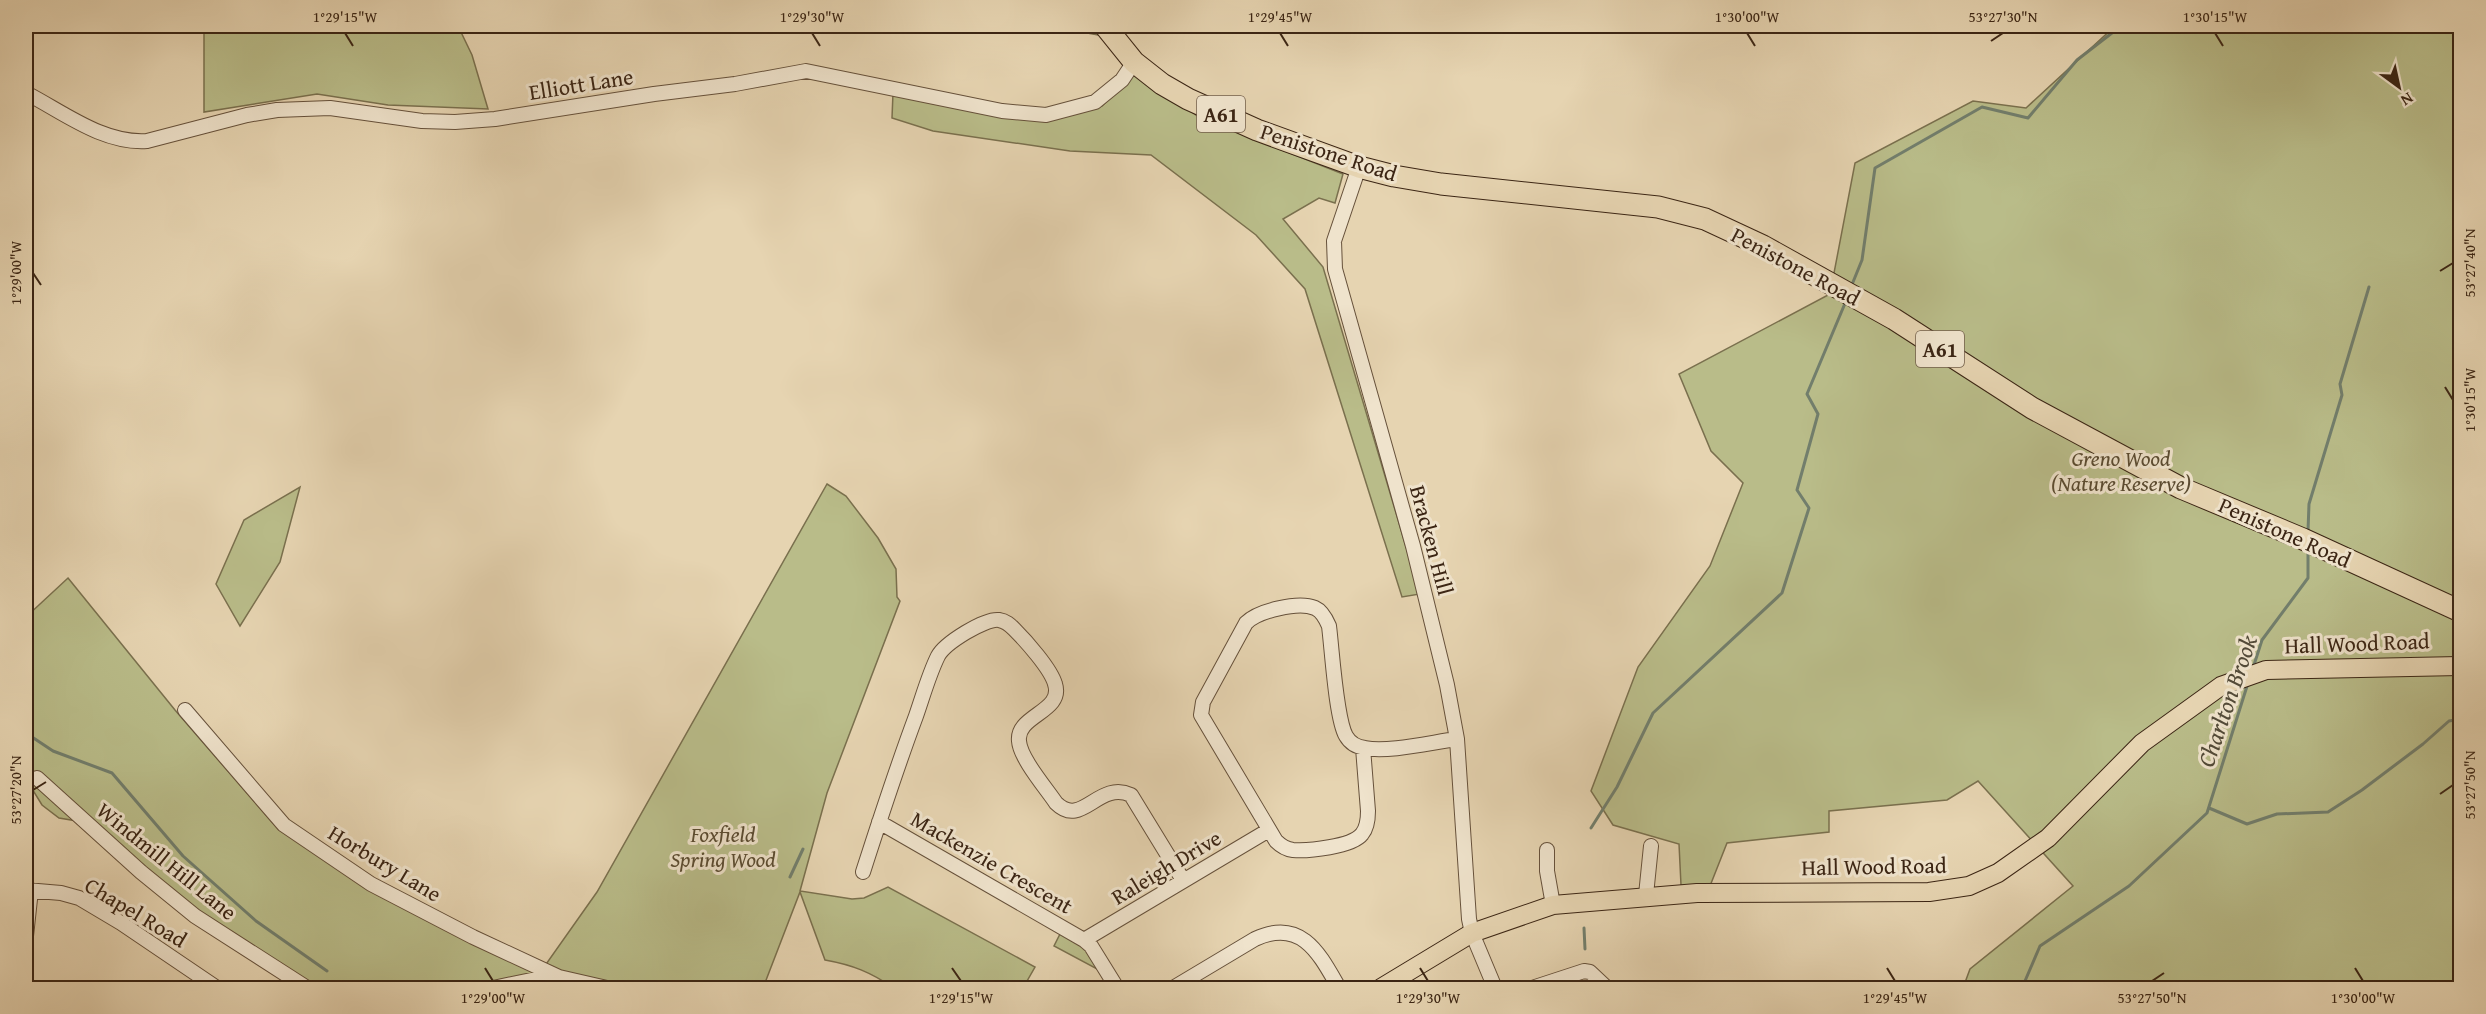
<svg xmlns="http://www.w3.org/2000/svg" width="2486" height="1014" font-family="'Gentium Book Plus',serif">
<rect width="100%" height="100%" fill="#e6d4b1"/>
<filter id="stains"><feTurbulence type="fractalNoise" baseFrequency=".00333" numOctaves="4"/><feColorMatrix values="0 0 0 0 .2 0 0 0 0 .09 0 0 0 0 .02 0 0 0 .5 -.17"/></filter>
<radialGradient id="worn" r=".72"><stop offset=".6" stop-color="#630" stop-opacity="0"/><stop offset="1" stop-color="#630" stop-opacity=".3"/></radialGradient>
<path fill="#b9bc89" stroke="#7a704e" stroke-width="1.5" d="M 204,26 L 458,26 L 472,55 L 488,109 L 388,105 L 317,94 L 204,112 Z
M 1048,26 L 1092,26 L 1098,35 Z
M 2115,26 L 2460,26 L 2460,988 L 1963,988 L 1970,969 L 2073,886 L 1978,781 L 1947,800 L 1829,811 L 1829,832 L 1727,843 L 1710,886 L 1681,885 L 1679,844 L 1613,825 L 1591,791 L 1638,667 L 1710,566 L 1743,483 L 1711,451 L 1679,374 L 1830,294 L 1855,163 L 1973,101 L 2026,108 Z
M 1135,73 L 1199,117 L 1343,174 L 1335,203 L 1319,198 L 1283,219 L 1323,267 L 1420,594 L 1402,597 L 1305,289 L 1256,235 L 1151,155 L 1070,151 L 933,131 L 892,118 L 893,93 L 1048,119 L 1102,106 Z
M 827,484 L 846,496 L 878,538 L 896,569 L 897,597 L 900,601 L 827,793 L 800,891 L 852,899 L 864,898 L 888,887 L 1035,967 L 1023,988 L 894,988 C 870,972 853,965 825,960 L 800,892 L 763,988 L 622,988 L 544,967 L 597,892 Z
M 300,487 L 280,562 L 240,626 L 216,584 L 244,520 Z
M 68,578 L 175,710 L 278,829 L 382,896 L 538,974 L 471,988 L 317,988 L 198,913 L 95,824 L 59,818 L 42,805 L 26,779 L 26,617 Z
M 1062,930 C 1076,939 1095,951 1097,969 L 1054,946 Z"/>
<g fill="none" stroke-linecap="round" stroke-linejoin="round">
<path stroke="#727e6c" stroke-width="3" d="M 1851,287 L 1862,260 L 1875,168 L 1982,107 L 2028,118 L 2077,60 L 2121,26
M 2308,531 L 2309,504 L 2342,395 L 2340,384 L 2369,287
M 2253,668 L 2262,640 L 2308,578 L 2308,550
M 26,733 L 53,751 L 112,773 L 183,856 L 256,921 L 327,971
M 2209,808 L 2247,824 L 2277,814 L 2328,812 L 2362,790 L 2423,744 L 2449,721 L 2460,719
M 1591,828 L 1617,787 L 1653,713 L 1782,593 L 1809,508 L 1797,490 L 1818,414 L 1807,394 L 1846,301
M 790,877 L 803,849
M 1584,928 L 1585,949
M 2022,988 L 2040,946 L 2129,886 L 2207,813 L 2248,683"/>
<defs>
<path id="minor" d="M 26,93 C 63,112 103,144 147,141 L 247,115 L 277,110 L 330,108 L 422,121 L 455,122 L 495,119 L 654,94 L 735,84 L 806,71 L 1002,111 L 1046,115 L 1095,102 L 1122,80 L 1134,62
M 1359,167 L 1334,241 L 1335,269 L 1413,546 L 1447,685 L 1457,739 L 1469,919 L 1472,933 L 1495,988
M 185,710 L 284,825 L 371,884 L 473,937 L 559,977 L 607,988
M 1363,748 L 1368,811 C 1368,819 1367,828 1362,834 C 1352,847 1308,851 1293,850 C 1285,849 1281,846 1276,841 L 1201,715 L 1203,702 L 1246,623 C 1258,611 1298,601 1315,608 C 1322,611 1326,619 1329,626 C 1332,649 1336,719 1346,736 C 1350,743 1357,747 1365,748 C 1387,753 1433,742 1457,739
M 37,778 L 141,872 L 195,916 L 307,988
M 879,822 L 1084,940 L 1091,946 L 1117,988
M 1547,850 L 1547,871 L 1553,905
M 863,872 C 880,819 897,767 916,716 C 923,696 929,674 938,656 C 945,643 985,618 999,620 C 1006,621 1010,625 1014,629 C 1026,641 1051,669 1055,684 C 1064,712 1016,715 1019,741 C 1020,758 1046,788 1056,803 C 1082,829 1098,780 1131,795 L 1183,880
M 26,890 L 61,893 L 79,898 L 121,923 L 217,988
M 1646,895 L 1651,846
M 26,936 L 31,890
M 1084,940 L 1269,830
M 493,988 L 541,978 L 557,977
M 1173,988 L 1255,939 C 1302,917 1320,955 1339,988
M 1532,988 L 1584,971 L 1590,972 L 1607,988"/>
<path id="major" d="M 1381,988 L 1472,933 L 1553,905 L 1697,893 L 1929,892 L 1969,886 L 1998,873 L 2048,838 L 2142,743 L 2221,686 L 2266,670 L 2460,666"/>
<path id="highway" d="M 1105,26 L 1134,62 L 1162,84 L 1188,99 L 1257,130 L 1359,167 L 1394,176 L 1441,184 L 1658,207 L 1705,219 L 1763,246 L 1894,319 L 2032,408 L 2181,488 L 2303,539 L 2460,611"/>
</defs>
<use href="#minor" stroke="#66513b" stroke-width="16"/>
<use href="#major" stroke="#3b2514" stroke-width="20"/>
<use href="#highway" stroke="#3b2514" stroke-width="23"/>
<use href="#minor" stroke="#efe3cc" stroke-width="14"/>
<use href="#major" stroke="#e6d4b1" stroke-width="18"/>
<use href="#highway" stroke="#e6d4b1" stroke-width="21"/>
</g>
<path fill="none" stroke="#3b2514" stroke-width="2" d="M 345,33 L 353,46M 812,33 L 820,46M 1280,33 L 1288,46M 1747,33 L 1755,46M 2215,33 L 2223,46M 1991,41 L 2003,33M 2440,271 L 2453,263M 33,273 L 41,285M 2445,387 L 2453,400M 33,790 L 46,782M 2440,794 L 2453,785M 485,968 L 493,981M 952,968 L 961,981M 1420,968 L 1428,981M 1887,968 L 1895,981M 2355,968 L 2363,981M 2152,981 L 2164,973"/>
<g text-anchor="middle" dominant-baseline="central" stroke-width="6" stroke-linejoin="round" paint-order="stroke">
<g fill="#efe3cc" stroke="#715e4b" stroke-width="1.5">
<rect x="1197" y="96" width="48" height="36" rx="4.5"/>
<rect x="1916" y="331" width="48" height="36" rx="4.5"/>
</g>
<g font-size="21" font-weight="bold" fill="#3b2514">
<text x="1221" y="114">A61</text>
<text x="1940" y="349">A61</text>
</g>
<g font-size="22" fill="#3b2514" stroke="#efe3cc">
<text transform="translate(581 84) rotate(-9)">Elliott Lane</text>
<text transform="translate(1329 152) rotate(18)">Penistone Road</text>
<text transform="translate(1796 266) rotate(28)">Penistone Road</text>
<text transform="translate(2285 532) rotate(24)">Penistone Road</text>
<text transform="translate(1432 540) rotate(75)">Bracken Hill</text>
<text transform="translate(2357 643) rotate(-2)">Hall Wood Road</text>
<text transform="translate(167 861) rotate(39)">Windmill Hill Lane</text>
<text transform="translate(992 862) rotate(30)">Mackenzie Crescent</text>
<text transform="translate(385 863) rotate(31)">Horbury Lane</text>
<text transform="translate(1874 866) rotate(-1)">Hall Wood Road</text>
<text transform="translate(1166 867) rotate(-31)">Raleigh Drive</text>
<text transform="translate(136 912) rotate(31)">Chapel Road</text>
</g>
<g font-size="22" font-style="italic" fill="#5a4b31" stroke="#efe3cc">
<text x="2121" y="458">Greno Wood<tspan x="2121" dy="25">(Nature Reserve)</tspan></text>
<text x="723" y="834">Foxfield<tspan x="723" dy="25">Spring Wood</tspan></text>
</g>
<g font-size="24" font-style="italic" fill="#524a38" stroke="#efe3cc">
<text transform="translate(2227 701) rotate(-71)">Charlton Brook</text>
</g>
</g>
<rect width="2486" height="1014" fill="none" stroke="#e6d4b1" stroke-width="66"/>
<g transform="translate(2399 87) rotate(147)" stroke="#efe3cc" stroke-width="4.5" paint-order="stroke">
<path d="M0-4.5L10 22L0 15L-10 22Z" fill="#3b2514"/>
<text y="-9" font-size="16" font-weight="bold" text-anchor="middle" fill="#3b2514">N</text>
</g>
<rect x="33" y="33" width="2420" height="948" fill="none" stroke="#3b2514" stroke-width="2"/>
<g font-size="15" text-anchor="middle" fill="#3b2514">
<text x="345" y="22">1°29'15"W</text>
<text x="812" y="22">1°29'30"W</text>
<text x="1280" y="22">1°29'45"W</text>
<text x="1747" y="22">1°30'00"W</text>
<text x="2003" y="22">53°27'30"N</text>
<text x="2215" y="22">1°30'15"W</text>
<text transform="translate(2470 263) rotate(-90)" y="5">53°27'40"N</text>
<text transform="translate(16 273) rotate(-90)" y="5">1°29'00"W</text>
<text transform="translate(2470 400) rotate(-90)" y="5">1°30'15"W</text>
<text transform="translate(2470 785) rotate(-90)" y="5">53°27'50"N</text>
<text transform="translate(16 790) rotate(-90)" y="5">53°27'20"N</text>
<text x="493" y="1003">1°29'00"W</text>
<text x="961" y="1003">1°29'15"W</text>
<text x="1428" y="1003">1°29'30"W</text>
<text x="1895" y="1003">1°29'45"W</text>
<text x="2152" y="1003">53°27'50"N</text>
<text x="2363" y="1003">1°30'00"W</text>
</g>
<rect width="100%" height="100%" filter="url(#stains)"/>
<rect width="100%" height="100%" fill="url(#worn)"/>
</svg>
